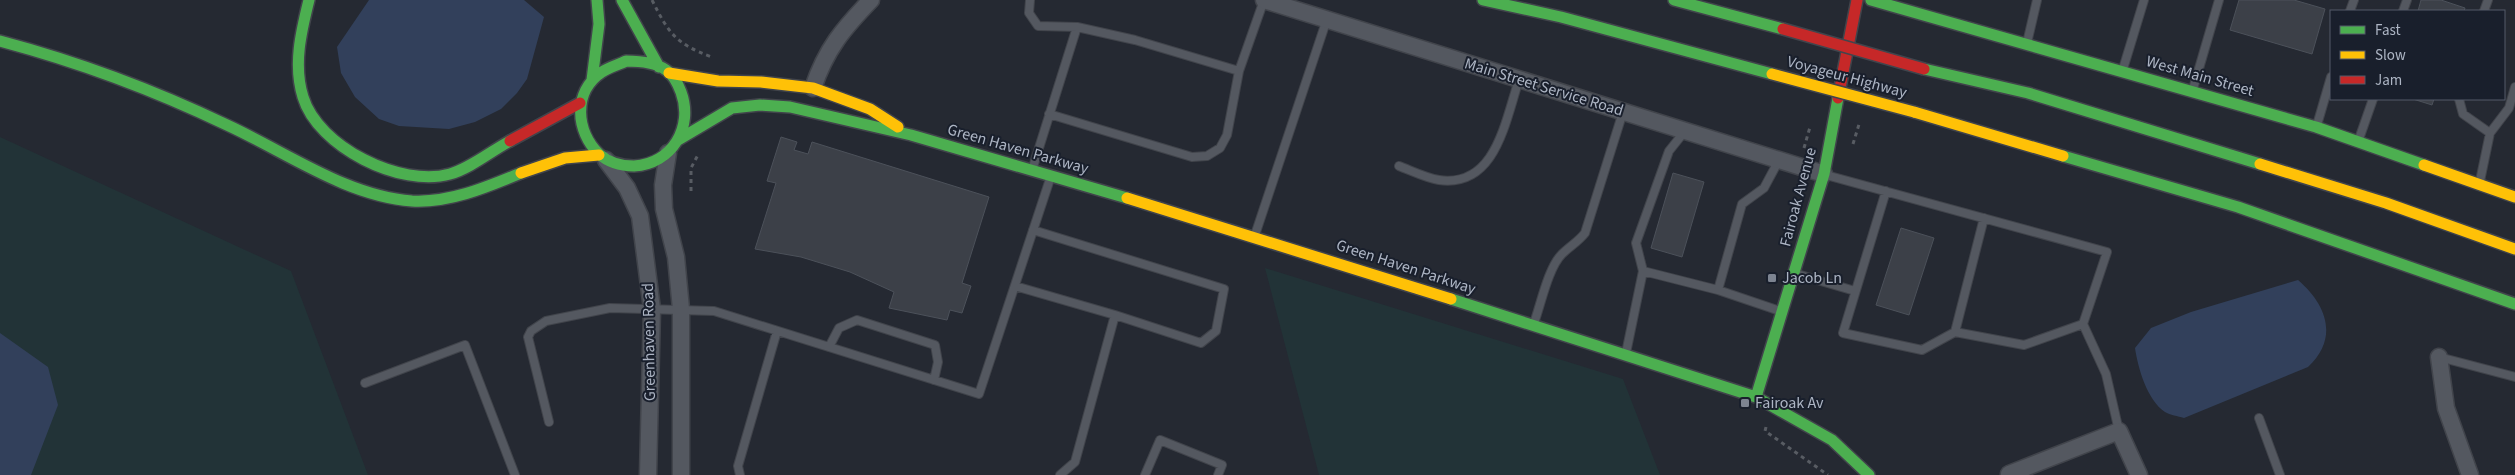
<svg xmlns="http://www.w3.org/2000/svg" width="2515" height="475" font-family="'Source Sans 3',sans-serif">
<rect width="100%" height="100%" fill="#252932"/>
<path fill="#223337" d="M 0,137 L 291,271 L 368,475 L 0,475 Z
M 1265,268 L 1623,379 L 1660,475 L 1319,475 Z"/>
<path fill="#32405b" d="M 369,0 L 524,0 L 544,17 L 527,79 L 517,93 L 501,109 L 475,122 L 449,129 L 399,126 L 379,119 L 355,97 L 341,73 L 337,47 Z
M 2298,280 C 2327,305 2339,338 2308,367 L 2184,418 C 2178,416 2170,415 2165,412 C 2147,400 2138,368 2135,348 L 2151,328 L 2191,312 Z
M 0,333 L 48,367 L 58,405 L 31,475 L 0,475 Z"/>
<path fill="#3c4048" stroke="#4c515a" d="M 2239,0 L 2294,0 L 2325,9 L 2312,54 L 2230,30 Z
M 2421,0 L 2441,0 L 2465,8 L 2464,11 L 2418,11 Z
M 2413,99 L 2434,99 L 2432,105 Z
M 781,137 L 797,142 L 794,150 L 808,154 L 812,142 L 989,197 L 962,283 L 971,286 L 962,313 L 950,310 L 947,320 L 889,308 L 894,292 L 850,272 L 801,257 L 755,249 L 776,183 L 767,181 Z
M 1673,173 L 1704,182 L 1682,257 L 1651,248 Z
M 1901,228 L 1934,238 L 1909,315 L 1876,305 Z"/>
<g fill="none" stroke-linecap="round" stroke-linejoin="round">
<defs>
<path id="lane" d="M 1030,0 L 1029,13 L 1038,26 L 1077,27 L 1135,40 L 1239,71
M 2350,11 L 2354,0
M 2403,11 L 2407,0
M 2484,11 L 2488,0
M 2027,43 L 2037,0
M 2123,69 L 2144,0
M 2193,89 L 2219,0
M 2459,99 L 2463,114 L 2490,133
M 1049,114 L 1192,157 L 1207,156 L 1220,148 L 1227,135 L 1239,71 L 1264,0
M 2317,125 L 2331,77
M 2359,139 L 2373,99
M 1399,166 C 1412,171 1426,178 1439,180 C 1496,188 1505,121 1519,80
M 1033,167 L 1077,27
M 1826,175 L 2107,252 L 2083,324 L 2106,374 L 2119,431
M 2480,181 L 2490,133 L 2509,108 L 2515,87
M 1886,191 L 1843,333 L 1922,350 L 1955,332 L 1984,218
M 1033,230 L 1224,289 L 1216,331 L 1201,343 L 1115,315
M 1255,235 L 1327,19
M 1643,271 L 1718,290 L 1780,311
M 1797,274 L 1855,291
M 1015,286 L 1115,315 L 1075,462 L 1060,475
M 1718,290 L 1742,204 L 1764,188 L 1779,160
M 1534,323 C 1541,304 1548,268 1562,254 C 1570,246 1578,242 1585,233 L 1623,112
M 1955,332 L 2024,345 L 2083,324
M 829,347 L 839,328 L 857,320 L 935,345 L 938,362 L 934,380
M 1626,353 L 1643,271 L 1636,243 L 1669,151 L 1685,131
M 2439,357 L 2515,377
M 365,383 L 465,345 L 515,475
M 2259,418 L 2280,475
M 549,422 L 528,337 L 531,331 L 546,321 L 610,308 L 714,311 L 979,394 L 1051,176
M 740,475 L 738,466 L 777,331
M 1145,475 L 1160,440 L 1222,465 L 1218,475"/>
<path id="street" d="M 1264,0 L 1824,174
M 813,88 C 826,49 843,29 871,0
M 668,153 L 663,185 L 664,209 L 676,257 L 681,309 L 681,475
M 606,160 L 627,188 L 640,216 L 652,309 L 648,475
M 2439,357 L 2446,408 L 2470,475
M 2009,474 L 2119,431 L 2139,475"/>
<path id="fast" d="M 309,0 C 301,32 293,65 303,97 C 318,147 401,188 450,174 C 471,168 491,151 510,141
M 622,0 L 659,67
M 1483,0 L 1561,17 L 1772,74
M 1674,0 L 1783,29
M 1871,0 L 2316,127 L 2424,165
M 0,41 C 79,62 154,90 227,125 C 286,152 346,196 412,201 C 450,203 487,187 521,173
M 626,61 C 640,61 655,62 666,70 C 674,75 678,84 681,92 C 694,127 672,164 634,166 C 621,166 609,163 599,154 C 576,132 572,92 602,72 C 609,67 618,65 626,61 Z
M 1924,69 L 2028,93 L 2260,164
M 592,80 L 599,24 L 597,0
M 678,140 L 732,108 L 760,105 L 790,107 L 911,135 L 1127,198
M 2063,156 L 2238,207 L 2515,304
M 1451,299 L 1756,397 L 1832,440 L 1869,475
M 1756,397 L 1824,174 L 1838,98"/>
<path id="slow" d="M 669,73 L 718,81 L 761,82 L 813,88 L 870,109 L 898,127
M 1914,112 L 2063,156
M 2260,164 L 2386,203 L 2515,249
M 2424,165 L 2515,197
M 521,173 L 565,158 L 599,155
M 1127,198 L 1451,299"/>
<path id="jam" d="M 1838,98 L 1857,0
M 510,141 L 580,103"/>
</defs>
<use href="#lane" stroke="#41444b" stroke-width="10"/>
<use href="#street" stroke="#41444b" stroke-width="19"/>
<use href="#fast" stroke="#41444b" stroke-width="14"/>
<use href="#slow" stroke="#41444b" stroke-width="14"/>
<use href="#jam" stroke="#41444b" stroke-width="14"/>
<path stroke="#585c63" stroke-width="3" stroke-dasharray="4 4" stroke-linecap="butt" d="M 652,0 C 669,34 676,44 712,57
M 1853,144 L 1860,121
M 1804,148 L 1810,127
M 691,191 L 691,168 L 699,153
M 1766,427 L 1765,431 L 1828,475"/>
<use href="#lane" stroke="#545860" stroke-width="8"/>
<use href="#street" stroke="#545860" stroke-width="16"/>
<use href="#fast" stroke="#4caf50" stroke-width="11"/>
<use href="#slow" stroke="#ffc107" stroke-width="11"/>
<use href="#jam" stroke="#c62828" stroke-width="11"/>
<defs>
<path id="slow-bridge" d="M 1772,74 L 1914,112"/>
<path id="jam-bridge" d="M 1783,29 L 1924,69"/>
</defs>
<use href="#slow-bridge" stroke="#41454d" stroke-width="14" stroke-linecap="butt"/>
<use href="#jam-bridge" stroke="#41454d" stroke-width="14" stroke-linecap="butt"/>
<use href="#slow-bridge" stroke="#ffc107" stroke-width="11"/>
<use href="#jam-bridge" stroke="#c62828" stroke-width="11"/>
</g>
<g fill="#7d8491" stroke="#191f2c" stroke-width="2">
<rect x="1767" y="273" width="10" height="10" rx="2.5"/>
<rect x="1740" y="398" width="10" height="10" rx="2.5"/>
</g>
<g text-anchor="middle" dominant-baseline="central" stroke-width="4" stroke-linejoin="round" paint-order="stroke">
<g font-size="16" fill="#adb5c4" stroke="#191f2c">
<text transform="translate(2200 76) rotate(16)">West Main Street</text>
<text transform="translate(1847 77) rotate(15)">Voyageur Highway</text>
<text transform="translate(1544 87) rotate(17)">Main Street Service Road</text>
<text transform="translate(1018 149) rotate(16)">Green Haven Parkway</text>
<text transform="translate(1798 197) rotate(-75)">Fairoak Avenue</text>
<text transform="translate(1406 267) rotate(18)">Green Haven Parkway</text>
<text transform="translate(649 342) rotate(-91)">Greenhaven Road</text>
</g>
<g font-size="16" fill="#adb5c4" stroke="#191f2c" text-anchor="start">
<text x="1782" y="278">Jacob Ln</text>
<text x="1755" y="403">Fairoak Av</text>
</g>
</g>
<rect x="2330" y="10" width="175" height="90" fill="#191f2c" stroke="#545b69"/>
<rect x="2340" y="26" width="25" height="8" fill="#4caf50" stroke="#545b69"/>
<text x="2375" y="35" font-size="15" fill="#adb5c4">Fast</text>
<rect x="2340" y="51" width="25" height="8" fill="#ffc107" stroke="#545b69"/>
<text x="2375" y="60" font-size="15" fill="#adb5c4">Slow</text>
<rect x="2340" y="76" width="25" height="8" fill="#c62828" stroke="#545b69"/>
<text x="2375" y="85" font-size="15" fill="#adb5c4">Jam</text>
</svg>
